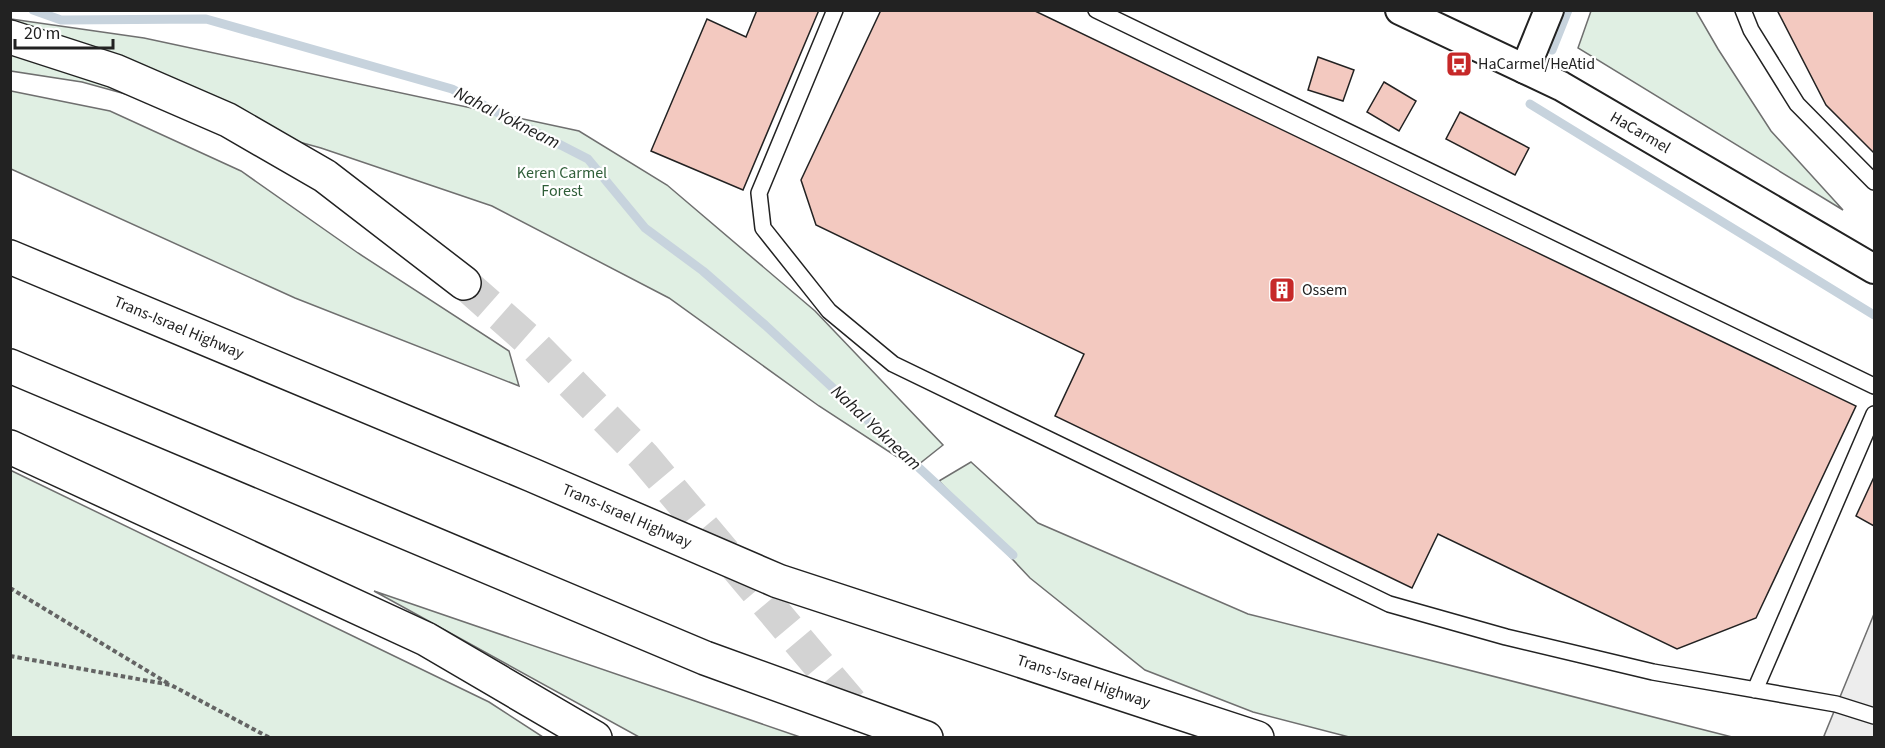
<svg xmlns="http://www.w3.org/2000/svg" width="1885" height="748" font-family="'Source Sans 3',sans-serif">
<rect width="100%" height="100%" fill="#fff"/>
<path fill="#e0efe3" stroke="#6f6f6f" stroke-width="1.5" d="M 1591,11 L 1696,11 L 1718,49 L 1771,131 L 1843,210 L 1578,48 Z
M 11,19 L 144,38 L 579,131 L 667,185 L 815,311 L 943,445 L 914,468 L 819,406 L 669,298 L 492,206 L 321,148 L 82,82 L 11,71 Z
M 11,91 L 110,111 L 241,171 L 358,253 L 509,351 L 519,386 L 295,298 L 11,169 Z
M 971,462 L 1038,523 L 1248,614 L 1732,737 L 1349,737 L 1253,712 L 1145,670 L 1030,578 L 939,481 Z
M 10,470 L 489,702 L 543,737 L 11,737 Z
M 374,591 L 800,737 L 639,737 Z"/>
<path fill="#ededed" stroke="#6f6f6f" stroke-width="1.5" d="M 1874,614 L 1874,737 L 1828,738 L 1824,736 Z"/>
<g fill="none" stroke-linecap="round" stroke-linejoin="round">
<path stroke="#c7d3dd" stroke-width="9" d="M 33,10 L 61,20 L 206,19 L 452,89 L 588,159 L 645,228 L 703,271 L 765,325 L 1013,555
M 1552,50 L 1568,10
M 1530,104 L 1874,315"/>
</g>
<path fill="#f3c9c0" stroke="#222" stroke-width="1.5" d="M 757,10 L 819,10 L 743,190 L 651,151 L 707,19 L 746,37 Z
M 881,10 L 1033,10 L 1856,406 L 1756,618 L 1677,649 L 1438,534 L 1412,588 L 1055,416 L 1084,354 L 816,225 L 801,180 Z
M 1777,10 L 1874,10 L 1874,153 L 1826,105 Z
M 1318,57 L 1354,70 L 1343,101 L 1308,90 Z
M 1384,82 L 1416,101 L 1399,131 L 1367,112 Z
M 1460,112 L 1529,148 L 1515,175 L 1446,139 Z
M 1874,477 L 1874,526 L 1856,516 Z"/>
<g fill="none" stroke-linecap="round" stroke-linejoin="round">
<path stroke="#d3d3d3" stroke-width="33" stroke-dasharray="33 16" stroke-linecap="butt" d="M 464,283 L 532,343 L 643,456 L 867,722"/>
<defs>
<path id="service" d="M 835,10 L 759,193 L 763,228 L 829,311 L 893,364 L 1389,604 L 1506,637 L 1653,672 L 1836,704 L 1874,716
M 1096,10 L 1874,386
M 1743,10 L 1751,30 L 1797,104 L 1874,182
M 1755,690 L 1874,414"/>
<g id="minor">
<path id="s1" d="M 1400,10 L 1561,86 L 1874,269"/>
<path d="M 1525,69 L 1549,10"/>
</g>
<g id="motorway">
<path d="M 10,37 L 115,71 L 228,120 L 325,176 L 464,283"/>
<path id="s2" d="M 10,257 L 532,475 L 778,581 L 1257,738"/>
<path d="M 10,366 L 705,658 L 926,738"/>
<path d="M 10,447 L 426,639 L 595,738"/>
</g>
</defs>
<use href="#service" stroke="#222" stroke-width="18"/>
<use href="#minor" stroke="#222" stroke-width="32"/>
<use href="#motorway" stroke="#222" stroke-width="36"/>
<path stroke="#646464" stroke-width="4" stroke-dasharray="4.5 3" stroke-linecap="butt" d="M 10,588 L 169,684
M 10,656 L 171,685 L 270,738"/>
<use href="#service" stroke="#fff" stroke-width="15"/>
<use href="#minor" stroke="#fff" stroke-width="28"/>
<use href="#motorway" stroke="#fff" stroke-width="33"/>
</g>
<defs>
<symbol id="bus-square" viewBox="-11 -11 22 22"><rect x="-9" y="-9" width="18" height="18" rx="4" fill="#c62828" stroke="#fff"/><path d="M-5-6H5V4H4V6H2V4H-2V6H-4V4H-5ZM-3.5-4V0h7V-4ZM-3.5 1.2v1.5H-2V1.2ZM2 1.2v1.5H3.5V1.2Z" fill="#fff"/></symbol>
<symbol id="building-square" viewBox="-11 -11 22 22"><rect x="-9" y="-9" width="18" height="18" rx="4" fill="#c62828" stroke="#fff"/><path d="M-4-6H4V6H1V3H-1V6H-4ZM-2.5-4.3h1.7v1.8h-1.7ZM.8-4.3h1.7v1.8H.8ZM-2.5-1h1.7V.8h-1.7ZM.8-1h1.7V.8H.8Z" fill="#fff"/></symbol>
</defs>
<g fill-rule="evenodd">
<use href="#bus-square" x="1444" y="49" width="30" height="30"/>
<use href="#building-square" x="1267" y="275" width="30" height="30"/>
</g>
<g text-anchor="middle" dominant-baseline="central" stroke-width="4.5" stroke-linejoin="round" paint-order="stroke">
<g font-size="16" fill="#222" stroke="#fff" text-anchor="start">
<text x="1478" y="64">HaCarmel/HeAtid</text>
<text x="1302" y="290">Ossem</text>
</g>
<g font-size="16" fill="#222" stroke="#fff">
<text stroke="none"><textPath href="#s1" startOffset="270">HaCarmel</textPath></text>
<text stroke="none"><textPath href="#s2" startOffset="183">Trans-Israel Highway</textPath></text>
<text stroke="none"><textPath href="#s2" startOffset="669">Trans-Israel Highway</textPath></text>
<text stroke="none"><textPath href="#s2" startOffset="1155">Trans-Israel Highway</textPath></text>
</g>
<g font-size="16" fill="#2f5e38" stroke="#fff">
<text x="562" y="173">Keren Carmel<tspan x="562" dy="18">Forest</tspan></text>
</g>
<g font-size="18" font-style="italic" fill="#222" stroke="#fff">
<text transform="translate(507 118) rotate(27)">Nahal Yokneam</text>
<text transform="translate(876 428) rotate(43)">Nahal Yokneam</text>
</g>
</g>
<rect width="1885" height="748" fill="none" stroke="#222222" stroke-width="24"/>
<path d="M15 39v9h98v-9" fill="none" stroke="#222222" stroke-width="3"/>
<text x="24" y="39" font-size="18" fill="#222222" stroke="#ffffff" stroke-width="4.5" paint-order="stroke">20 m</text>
</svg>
